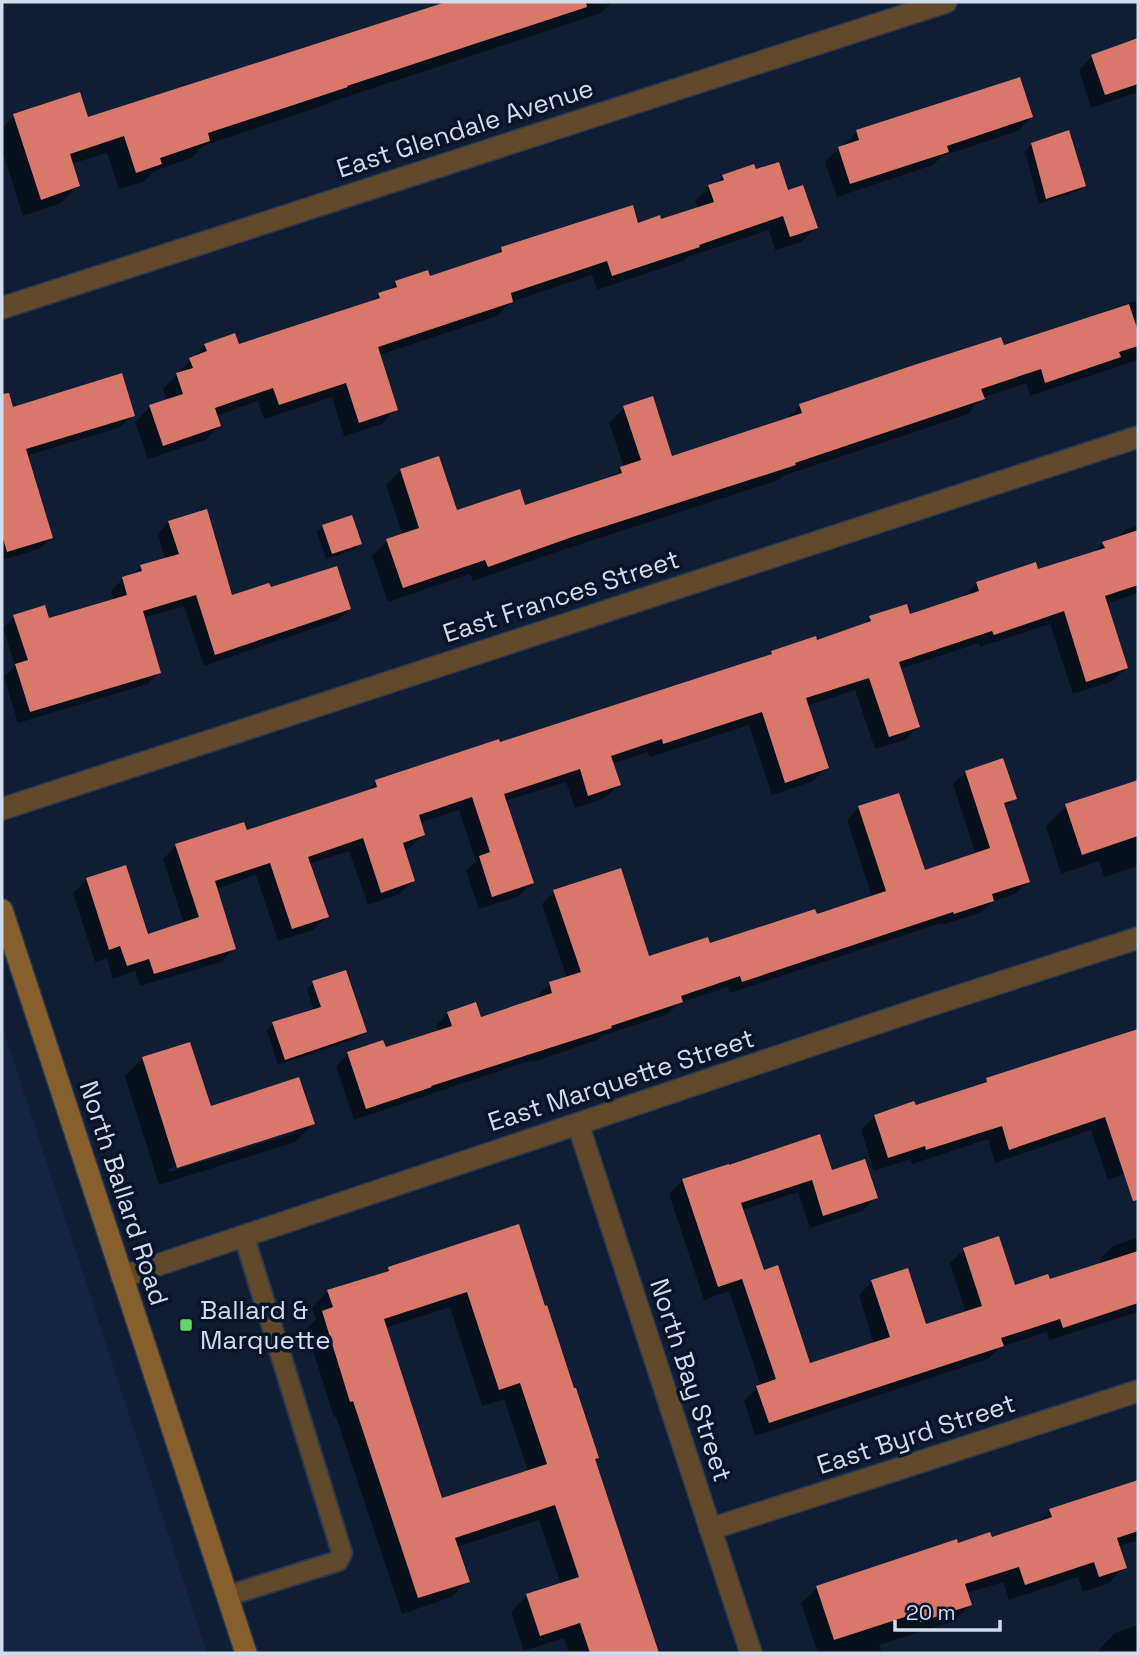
<svg xmlns="http://www.w3.org/2000/svg" width="1140" height="1655" font-family="'Space Grotesk',sans-serif">
<rect width="100%" height="100%" fill="#101e35"/>
<path fill="#142542" d="M 2,1026 L 207,1653 L 2,1653 Z"/>
<path fill="#0007" fill-rule="evenodd" d="M 451,2 L 612,2 L 601,13 L 331,102 L 328,104 L 203,146 L 191,158 L 154,171 L 143,182 L 119,189 L 107,153 L 71,164 L 78,186 L 61,203 L 23,216 L 2,150 L 2,128 L 14,116 L 87,120 Z
M 1138,39 L 1138,92 L 1091,108 L 1079,70 L 1092,56 Z
M 1031,117 L 1018,131 L 942,156 L 933,165 L 837,197 L 825,162 L 839,148 L 844,147 L 843,145 L 857,132 Z
M 1032,144 L 1084,185 L 1078,191 L 1039,204 L 1025,151 Z
M 755,171 L 787,192 L 816,227 L 801,242 L 775,250 L 769,230 L 688,257 L 684,261 L 597,290 L 592,275 L 511,302 L 497,316 L 379,355 L 396,409 L 382,424 L 344,436 L 332,397 L 264,419 L 258,401 L 216,416 L 219,426 L 205,440 L 148,459 L 135,422 L 150,407 L 167,401 L 163,389 L 205,345 L 234,335 L 238,346 L 370,303 L 379,294 L 387,292 L 396,283 L 429,278 L 494,257 L 502,249 L 660,222 L 698,210 L 695,201 L 709,186 L 715,184 L 723,176 Z
M 1138,300 L 1138,360 L 1030,396 L 1026,383 L 982,398 L 968,414 L 783,476 L 779,480 L 559,551 L 473,581 L 470,574 L 388,602 L 372,556 L 387,541 L 403,536 L 386,485 L 401,470 L 456,512 L 524,507 L 611,478 L 624,467 L 609,423 L 624,408 L 671,458 L 785,420 L 800,406 L 1003,348 L 1097,317 L 1102,312 Z
M 121,375 L 133,415 L 121,427 L 26,456 L 51,538 L 39,549 L 2,560 L 2,412 Z
M 169,522 L 231,598 L 269,590 L 349,609 L 338,620 L 204,666 L 184,606 L 143,618 L 159,672 L 148,684 L 18,723 L 4,677 L 15,666 L 3,628 L 14,617 L 48,620 L 114,600 L 111,591 L 123,579 L 131,577 L 141,566 L 165,559 L 158,534 Z
M 323,526 L 360,544 L 353,550 L 326,559 L 317,533 Z
M 1138,526 L 1138,593 L 1106,604 L 1126,668 L 1113,681 L 1073,694 L 1050,624 L 980,647 L 979,643 L 900,669 L 918,726 L 905,740 L 875,749 L 855,690 L 807,706 L 827,767 L 813,781 L 772,795 L 749,725 L 650,757 L 648,752 L 612,764 L 619,784 L 605,798 L 575,808 L 566,782 L 505,801 L 532,883 L 519,896 L 479,909 L 466,871 L 476,862 L 459,810 L 419,823 L 423,835 L 410,848 L 403,851 L 413,881 L 399,894 L 368,905 L 349,851 L 309,864 L 327,917 L 313,930 L 278,941 L 256,875 L 216,889 L 234,948 L 221,962 L 140,986 L 135,971 L 113,979 L 107,958 L 95,962 L 73,893 L 87,880 L 147,936 L 184,924 L 163,859 L 176,846 L 246,832 L 366,792 L 376,782 L 499,744 L 768,657 L 772,652 L 816,642 L 862,626 L 870,618 L 909,616 L 964,597 L 977,583 L 1037,571 L 1094,553 L 1103,543 L 1116,539 L 1125,530 Z
M 966,772 L 1015,798 L 1004,809 L 1028,882 L 1015,894 L 991,902 L 980,913 L 941,925 L 941,923 L 730,993 L 728,987 L 679,1003 L 668,1014 L 602,1036 L 597,1040 L 533,1062 L 532,1060 L 354,1120 L 336,1066 L 348,1054 L 385,1050 L 438,1032 L 436,1026 L 448,1013 L 480,1019 L 539,1000 L 537,996 L 550,984 L 567,978 L 542,904 L 554,892 L 648,958 L 709,946 L 816,916 L 872,897 L 847,820 L 859,807 L 924,872 L 976,855 L 953,784 Z
M 1138,782 L 1138,866 L 1104,877 L 1099,861 L 1061,874 L 1046,826 L 1066,806 Z
M 313,983 L 365,1031 L 358,1038 L 278,1065 L 267,1030 L 273,1024 L 314,1011 L 307,989 Z
M 1138,1031 L 1138,1170 L 1108,1180 L 1091,1130 L 995,1163 L 988,1139 L 912,1164 L 911,1159 L 874,1171 L 861,1130 L 875,1116 L 914,1108 L 980,1086 L 987,1080 Z
M 143,1058 L 210,1108 L 313,1124 L 295,1142 L 159,1185 L 125,1076 ZM 294,1129 L 294,1133 L 170,1172 L 168,1169 Z
M 831,1172 L 876,1197 L 862,1211 L 810,1228 L 798,1192 L 742,1210 L 763,1273 L 809,1365 L 874,1344 L 859,1295 L 872,1282 L 925,1326 L 966,1313 L 950,1263 L 964,1250 L 1014,1288 L 1049,1282 L 1101,1265 L 1100,1259 L 1113,1246 L 1138,1237 L 1138,1312 L 1049,1340 L 1047,1332 L 1000,1347 L 988,1359 L 755,1436 L 744,1401 L 757,1387 L 761,1386 L 729,1291 L 704,1300 L 669,1194 L 683,1180 Z
M 389,1269 L 544,1308 L 597,1457 L 594,1460 L 657,1653 L 569,1653 L 564,1638 L 524,1651 L 511,1612 L 527,1595 L 561,1584 L 539,1520 L 457,1547 L 468,1581 L 452,1597 L 402,1614 L 336,1417 L 334,1417 L 306,1329 L 316,1320 L 312,1308 L 328,1291 L 383,1274 ZM 450,1307 L 482,1406 L 504,1399 L 528,1471 L 441,1500 L 385,1328 Z
M 1138,1482 L 1138,1540 L 1118,1547 L 1125,1567 L 1109,1583 L 1083,1592 L 1078,1577 L 1009,1600 L 1003,1582 L 967,1593 L 970,1605 L 954,1621 L 879,1645 L 882,1653 L 818,1653 L 801,1603 L 817,1588 L 957,1545 L 991,1540 L 1036,1524 L 1050,1510 Z
M 1138,1625 L 1138,1653 L 1100,1653 L 1099,1649 L 1115,1633 Z"/>
<path fill="#d9776a" fill-rule="evenodd" d="M 446,2 L 586,2 L 587,7 L 347,86 L 348,87 L 208,133 L 210,141 L 160,158 L 162,164 L 136,173 L 124,136 L 70,154 L 80,186 L 41,200 L 13,114 L 80,92 L 88,117 Z
M 1138,38 L 1138,84 L 1105,95 L 1091,55 Z
M 1020,77 L 1033,117 L 947,146 L 949,152 L 850,184 L 838,147 L 859,140 L 856,130 Z
M 1069,130 L 1086,186 L 1046,199 L 1031,143 Z
M 779,162 L 788,190 L 803,185 L 818,228 L 790,237 L 783,216 L 699,245 L 700,247 L 612,276 L 607,261 L 511,293 L 513,302 L 378,347 L 398,410 L 359,423 L 346,383 L 279,405 L 273,388 L 215,408 L 221,426 L 163,446 L 149,405 L 183,394 L 176,373 L 193,368 L 189,358 L 207,351 L 204,344 L 235,333 L 239,344 L 380,298 L 378,293 L 397,287 L 395,281 L 428,270 L 430,276 L 502,252 L 501,247 L 633,205 L 638,223 L 660,215 L 661,219 L 714,202 L 708,185 L 724,180 L 722,175 L 754,164 L 756,169 Z
M 1129,304 L 1138,331 L 1138,346 L 1119,352 L 1121,357 L 1045,383 L 1041,369 L 981,389 L 985,399 L 795,463 L 796,465 L 575,536 L 488,567 L 485,560 L 403,588 L 386,539 L 419,528 L 400,469 L 439,456 L 457,510 L 520,489 L 525,505 L 622,473 L 620,467 L 641,460 L 623,406 L 653,396 L 672,456 L 802,413 L 799,404 L 914,365 L 1001,337 L 1004,345 Z
M 122,373 L 135,416 L 26,449 L 53,538 L 7,552 L 2,535 L 2,394 L 9,393 L 13,407 Z
M 207,509 L 232,595 L 269,583 L 271,587 L 337,566 L 351,609 L 215,655 L 196,595 L 143,611 L 161,673 L 30,712 L 15,664 L 28,660 L 13,615 L 45,605 L 49,618 L 127,595 L 122,577 L 142,571 L 140,565 L 179,554 L 168,521 Z
M 352,515 L 362,544 L 332,554 L 322,525 Z
M 1138,530 L 1138,585 L 1105,596 L 1128,668 L 1086,682 L 1064,611 L 994,635 L 992,631 L 899,662 L 920,727 L 889,737 L 869,678 L 806,698 L 829,768 L 785,783 L 762,712 L 663,744 L 662,739 L 611,756 L 621,785 L 588,796 L 580,769 L 504,794 L 534,883 L 492,897 L 479,856 L 490,852 L 472,797 L 419,815 L 425,835 L 403,843 L 415,881 L 381,893 L 363,838 L 308,857 L 329,917 L 292,929 L 270,863 L 215,881 L 236,949 L 154,974 L 149,959 L 127,966 L 120,946 L 109,950 L 86,878 L 126,865 L 148,934 L 199,917 L 175,844 L 244,822 L 247,830 L 377,787 L 375,780 L 499,739 L 500,742 L 772,654 L 771,651 L 816,636 L 817,640 L 871,621 L 869,616 L 907,604 L 910,614 L 979,591 L 976,582 L 1036,562 L 1038,569 L 1105,548 L 1102,542 Z
M 1003,758 L 1017,799 L 1004,803 L 1030,882 L 992,894 L 994,901 L 954,914 L 953,912 L 742,982 L 740,976 L 681,996 L 683,1002 L 611,1026 L 612,1028 L 431,1086 L 432,1087 L 366,1109 L 347,1052 L 383,1040 L 386,1047 L 452,1026 L 447,1012 L 476,1002 L 481,1017 L 552,993 L 549,982 L 581,972 L 553,890 L 621,868 L 649,956 L 708,937 L 710,943 L 815,909 L 817,914 L 886,891 L 858,806 L 899,793 L 925,870 L 990,848 L 965,771 Z
M 1138,780 L 1138,836 L 1082,855 L 1065,804 Z
M 346,970 L 367,1032 L 285,1060 L 272,1022 L 321,1007 L 312,981 Z
M 1138,1029 L 1138,1200 L 1133,1201 L 1105,1117 L 1009,1150 L 1002,1126 L 926,1150 L 925,1146 L 888,1158 L 874,1115 L 914,1101 L 916,1105 L 987,1082 L 986,1078 Z
M 190,1042 L 211,1106 L 299,1077 L 315,1124 L 177,1168 L 142,1057 Z
M 820,1134 L 832,1170 L 865,1159 L 878,1198 L 823,1216 L 812,1180 L 741,1203 L 764,1270 L 778,1265 L 810,1363 L 890,1337 L 871,1280 L 908,1268 L 926,1324 L 982,1306 L 963,1248 L 999,1236 L 1015,1285 L 1048,1274 L 1050,1279 L 1138,1251 L 1138,1303 L 1063,1328 L 1060,1319 L 1001,1338 L 1004,1346 L 769,1423 L 756,1386 L 776,1379 L 742,1279 L 718,1287 L 682,1179 L 729,1164 L 729,1165 Z
M 519,1224 L 545,1306 L 547,1305 L 574,1388 L 576,1388 L 599,1458 L 595,1459 L 659,1653 L 590,1653 L 580,1623 L 540,1636 L 526,1594 L 579,1577 L 555,1505 L 455,1538 L 470,1582 L 418,1598 L 353,1401 L 350,1402 L 322,1311 L 333,1307 L 327,1290 L 389,1271 L 388,1267 ZM 467,1292 L 499,1390 L 520,1383 L 547,1464 L 442,1498 L 384,1319 Z
M 1138,1480 L 1138,1531 L 1117,1538 L 1127,1568 L 1099,1577 L 1094,1562 L 1025,1585 L 1019,1567 L 965,1584 L 972,1605 L 920,1622 L 917,1613 L 834,1640 L 816,1586 L 957,1539 L 958,1543 L 990,1532 L 992,1537 L 1052,1517 L 1049,1509 Z"/>
<g fill="none" stroke-linecap="round" stroke-linejoin="round">
<defs>
<path id="service" d="M 227,1596 L 338,1561 L 342,1553 L 244,1236"/>
<path id="minor" d="M 2,809 L 1138,437
M 578,1124 L 751,1653
M 122,1277 L 928,1006 L 1138,938
M 710,1529 L 892,1471 L 1138,1391"/>
<path id="tertiary" d="M 2,308 L 946,2"/>
<path id="secondary" d="M 2,910 L 246,1653"/>
</defs>
<use href="#service" stroke="#2b394f" stroke-width="23"/>
<use href="#minor" stroke="#2b394f" stroke-width="24"/>
<use href="#tertiary" stroke="#2b394f" stroke-width="24"/>
<use href="#secondary" stroke="#2b394f" stroke-width="24"/>
<use href="#service" stroke="#61482a" stroke-width="19"/>
<use href="#minor" stroke="#61482a" stroke-width="21"/>
<use href="#tertiary" stroke="#61482a" stroke-width="21"/>
<use href="#secondary" stroke="#875f2c" stroke-width="21"/>
</g>
<rect fill="#66d466" stroke="#07142a" stroke-width="2.5" x="179" y="1318" width="14" height="14" rx="3.5"/>
<g text-anchor="middle" dominant-baseline="central" stroke-width="7" stroke-linejoin="round" paint-order="stroke">
<g font-size="26" fill="#d2dcec" stroke="#07142a">
<text transform="translate(465 128) rotate(-18)">East Glendale Avenue</text>
<text transform="translate(561 596) rotate(-18)">East Frances Street</text>
<text transform="translate(621 1080) rotate(-18)">East Marquette Street</text>
<text transform="translate(124 1193) rotate(72)">North Ballard Road</text>
<text transform="translate(691 1380) rotate(72)">North Bay Street</text>
<text transform="translate(916 1434) rotate(-18)">East Byrd Street</text>
</g>
<g font-size="26" fill="#d2dcec" stroke="#07142a" text-anchor="start">
<text x="200" y="1310">Ballard &amp;<tspan x="200" dy="30">Marquette</tspan></text>
</g>
</g>
<rect width="1140" height="1655" fill="none" stroke="#d2dcec" stroke-width="7"/>
<path d="M895 1620v10h105v-10" fill="none" stroke="#d2dcec" stroke-width="3.5"/>
<text x="906" y="1620" font-size="21" fill="#d2dcec" stroke="#07142a" stroke-width="5" paint-order="stroke">20 m</text>
</svg>
